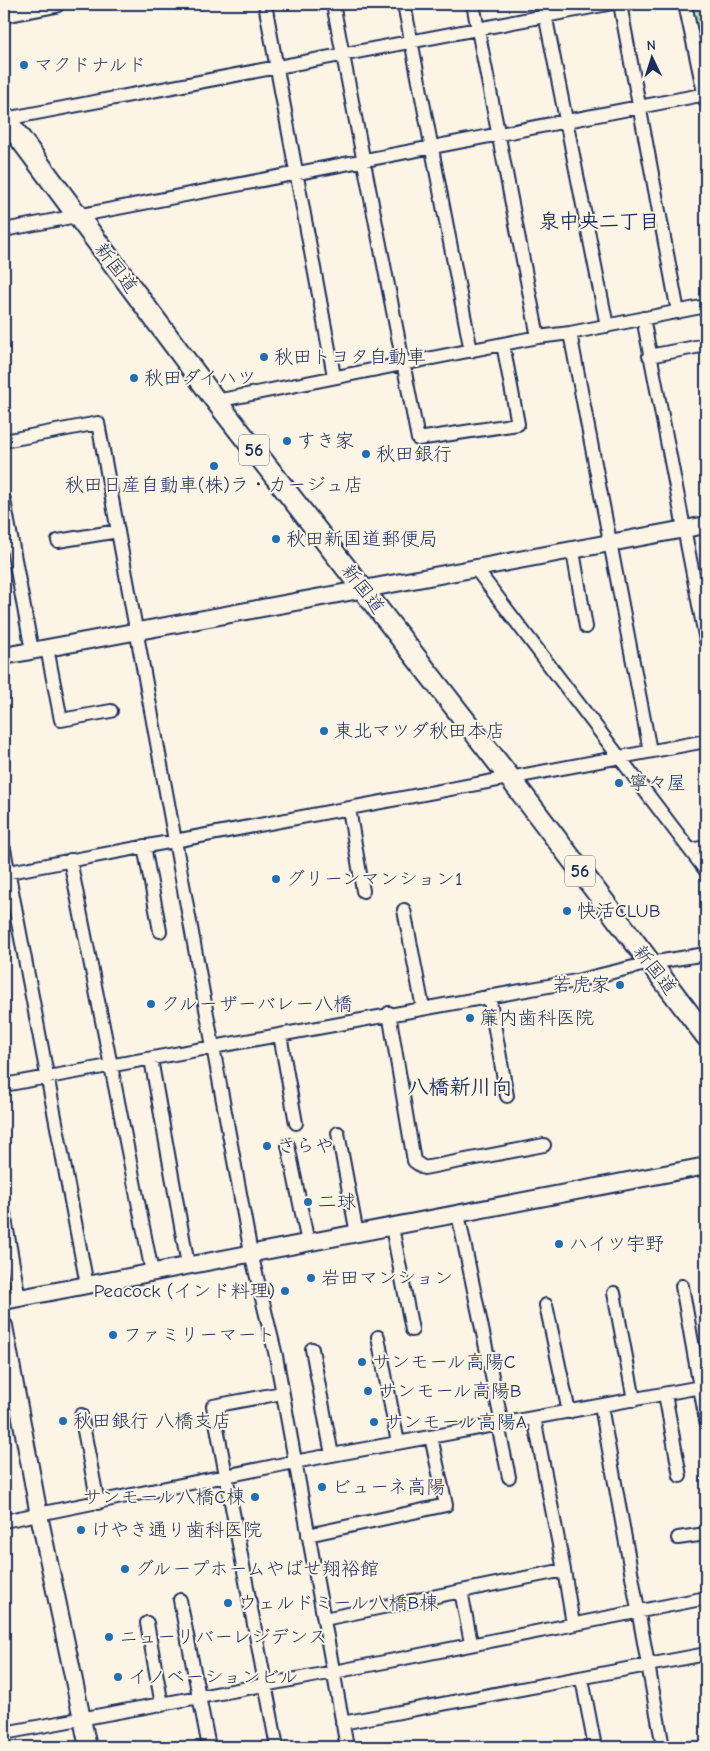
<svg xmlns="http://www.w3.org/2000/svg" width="710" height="1751" font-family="'Comic Neue','Klee One',sans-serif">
<defs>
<pattern id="forest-crowns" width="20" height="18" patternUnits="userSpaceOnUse" patternTransform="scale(1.25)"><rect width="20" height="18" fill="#bde7a3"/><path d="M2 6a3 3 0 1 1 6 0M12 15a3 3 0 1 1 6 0" fill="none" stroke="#a2c68f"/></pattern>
</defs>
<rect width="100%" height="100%" fill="#fcf5e5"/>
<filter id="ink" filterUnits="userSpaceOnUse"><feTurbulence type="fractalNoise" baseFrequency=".02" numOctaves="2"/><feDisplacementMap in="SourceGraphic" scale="10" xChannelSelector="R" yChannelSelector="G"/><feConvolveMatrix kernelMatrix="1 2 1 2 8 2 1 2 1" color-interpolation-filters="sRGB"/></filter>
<g filter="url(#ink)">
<path fill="url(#forest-crowns)" stroke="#6c8b80" d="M 689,4 L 706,4 L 706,85 Z"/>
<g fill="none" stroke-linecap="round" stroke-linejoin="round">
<defs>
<path id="minor" d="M 265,4 L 334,376
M 333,4 L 418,439 L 518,424 L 503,344
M 404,4 L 471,351
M 473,4 L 538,337
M 543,4 L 607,326
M 620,4 L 678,312
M 685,4 L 706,102
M 5,119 L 608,4
M 4,230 L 706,94
M 643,318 L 706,641
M 570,333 L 650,751
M 649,356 L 706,345
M 216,401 L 538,337 L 570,333 L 706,306
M 4,441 L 98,423 L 251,1253 L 276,1356 L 347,1747
M 4,500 L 32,651
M 58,541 L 118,531
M 573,551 L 586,627
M 476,569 L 706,871
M 47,648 L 61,720 L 111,711
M 349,809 L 363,891
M 144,846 L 160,931
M 4,849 L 87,1285
M 690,850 L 706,847
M 70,860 L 152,1272
M 4,873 L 706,741
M 404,910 L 423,1008
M 489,996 L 507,1096
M 389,1013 L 414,1161 L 424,1168 L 544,1145
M 280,1035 L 296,1123
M 151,1059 L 188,1265
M 4,1085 L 576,981 L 650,963 L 706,954
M 338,1133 L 357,1234
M 288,1145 L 308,1243
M 4,1213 L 19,1299
M 458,1214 L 502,1424
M 392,1227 L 412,1330
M 682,1286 L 706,1421
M 614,1293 L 634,1400
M 546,1305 L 569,1412
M 378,1337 L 398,1443
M 312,1349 L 332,1455
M 665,1394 L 680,1476
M 601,1406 L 663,1747
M 81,1415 L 98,1503
M 498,1425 L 509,1477
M 4,1521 L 294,1462 L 706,1386
M 308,1535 L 446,1505 L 431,1437
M 678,1538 L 706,1534
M 564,1570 L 573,1624
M 461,1591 L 471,1643
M 180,1600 L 209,1747
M 324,1619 L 564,1570 L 534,1418
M 147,1623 L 162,1705
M 582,1679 L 595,1747
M 342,1723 L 706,1654
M 4,1733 L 334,1672 L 706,1598
M 277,1747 L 213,1406 L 282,1393"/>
<path id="tertiary" d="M 4,14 L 56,4
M 4,656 C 238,612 472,570 706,525
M 4,1301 L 706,1166
M 4,1326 L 39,1515 L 88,1747"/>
<path id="primary" d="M 4,117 L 216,401 L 510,778 L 706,1036"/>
</defs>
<use href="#minor" stroke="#1b2f5e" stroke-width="16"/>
<use href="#tertiary" stroke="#1b2f5e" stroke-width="20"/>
<use href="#primary" stroke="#1b2f5e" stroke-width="24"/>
<use href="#minor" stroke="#fcf5e5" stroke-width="12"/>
<use href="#tertiary" stroke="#fcf5e5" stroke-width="16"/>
<use href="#primary" stroke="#fcf5e5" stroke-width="20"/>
</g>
</g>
<g fill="#1f6fb2" stroke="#fcf5e5" stroke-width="2">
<circle cx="24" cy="65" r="5"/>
<circle cx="264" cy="357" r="5"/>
<circle cx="134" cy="378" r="5"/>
<circle cx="287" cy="441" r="5"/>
<circle cx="366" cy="454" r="5"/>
<circle cx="214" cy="466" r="5"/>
<circle cx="276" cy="539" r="5"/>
<circle cx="324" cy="731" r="5"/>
<circle cx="619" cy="783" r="5"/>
<circle cx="276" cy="879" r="5"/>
<circle cx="567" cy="911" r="5"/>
<circle cx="620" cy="985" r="5"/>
<circle cx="151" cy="1004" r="5"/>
<circle cx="470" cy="1018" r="5"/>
<circle cx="267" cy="1146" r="5"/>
<circle cx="308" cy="1202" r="5"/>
<circle cx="559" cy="1244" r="5"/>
<circle cx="311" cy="1278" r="5"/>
<circle cx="285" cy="1291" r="5"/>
<circle cx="113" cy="1335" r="5"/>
<circle cx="362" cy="1362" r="5"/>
<circle cx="368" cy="1391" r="5"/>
<circle cx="63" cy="1421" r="5"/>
<circle cx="374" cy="1422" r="5"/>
<circle cx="322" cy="1487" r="5"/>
<circle cx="255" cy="1497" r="5"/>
<circle cx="81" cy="1530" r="5"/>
<circle cx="125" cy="1569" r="5"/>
<circle cx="228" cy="1603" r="5"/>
<circle cx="109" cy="1637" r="5"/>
<circle cx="118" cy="1677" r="5"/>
</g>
<g text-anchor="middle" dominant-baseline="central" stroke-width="4" stroke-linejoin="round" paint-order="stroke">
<g fill="#fcf5e5" stroke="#5e6a86" stroke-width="1">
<rect x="239" y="434.5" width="30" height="31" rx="4"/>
<rect x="565" y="855.5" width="30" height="31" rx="4"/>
</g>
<g font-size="18" font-weight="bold" fill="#1b2f5e">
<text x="254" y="450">56</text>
<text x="580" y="871">56</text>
</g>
<g font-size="19" fill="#1b2f5e" stroke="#fcf5e5" text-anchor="start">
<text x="34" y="65">マクドナルド</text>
<text x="274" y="357">秋田トヨタ自動車</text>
<text x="144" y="378">秋田ダイハツ</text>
<text x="297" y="441">すき家</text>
<text x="376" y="454">秋田銀行</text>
<text x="214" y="485" text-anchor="middle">秋田日産自動車(株)ラ・カージュ店</text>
<text x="286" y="539">秋田新国道郵便局</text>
<text x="334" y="731">東北マツダ秋田本店</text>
<text x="629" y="783">寧々屋</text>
<text x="286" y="879">グリーンマンション1</text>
<text x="577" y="911">快活CLUB</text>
<text x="610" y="985" text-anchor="end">若虎家</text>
<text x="161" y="1004">クルーザーバレー八橋</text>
<text x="480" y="1018">簾内歯科医院</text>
<text x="277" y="1146">さらや</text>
<text x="318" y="1202">二球</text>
<text x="569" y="1244">ハイツ宇野</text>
<text x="321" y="1278">岩田マンション</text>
<text x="275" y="1291" text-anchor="end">Peacock (インド料理)</text>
<text x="123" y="1335">ファミリーマート</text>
<text x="372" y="1362">サンモール高陽C</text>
<text x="378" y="1391">サンモール高陽B</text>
<text x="73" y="1421">秋田銀行 八橋支店</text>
<text x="384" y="1422">サンモール高陽A</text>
<text x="332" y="1487">ビューネ高陽</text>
<text x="245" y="1497" text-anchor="end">サンモール八橋C棟</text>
<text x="91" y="1530">けやき通り歯科医院</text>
<text x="135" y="1569">グループホームやばせ翔裕館</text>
<text x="238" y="1603">ウェルドミール八橋B棟</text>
<text x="119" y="1637">ニューリバーレジデンス</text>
<text x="128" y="1677">イノベーションビル</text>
</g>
<g font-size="19" fill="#1b2f5e" stroke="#fcf5e5">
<text transform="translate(116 268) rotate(53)">新国道</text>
<text transform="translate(363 589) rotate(52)">新国道</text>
<text transform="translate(655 970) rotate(52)">新国道</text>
</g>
<g font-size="20" font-weight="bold" fill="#1b2f5e" stroke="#fcf5e5">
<text x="599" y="221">泉中央二丁目</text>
</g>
<g font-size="21" font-weight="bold" fill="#1b2f5e" stroke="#fcf5e5">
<text x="460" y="1087">八橋新川向</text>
</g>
</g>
<rect width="710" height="1751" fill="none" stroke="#fcf5e5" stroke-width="20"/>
<rect x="10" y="10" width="690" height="1731" fill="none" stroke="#1b2f5e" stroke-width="2" filter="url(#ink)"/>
<g transform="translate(652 58) rotate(356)" stroke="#fcf5e5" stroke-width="4" paint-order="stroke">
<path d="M0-4L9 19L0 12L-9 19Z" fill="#1b2f5e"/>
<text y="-8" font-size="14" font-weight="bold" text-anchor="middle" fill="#1b2f5e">N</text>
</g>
</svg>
